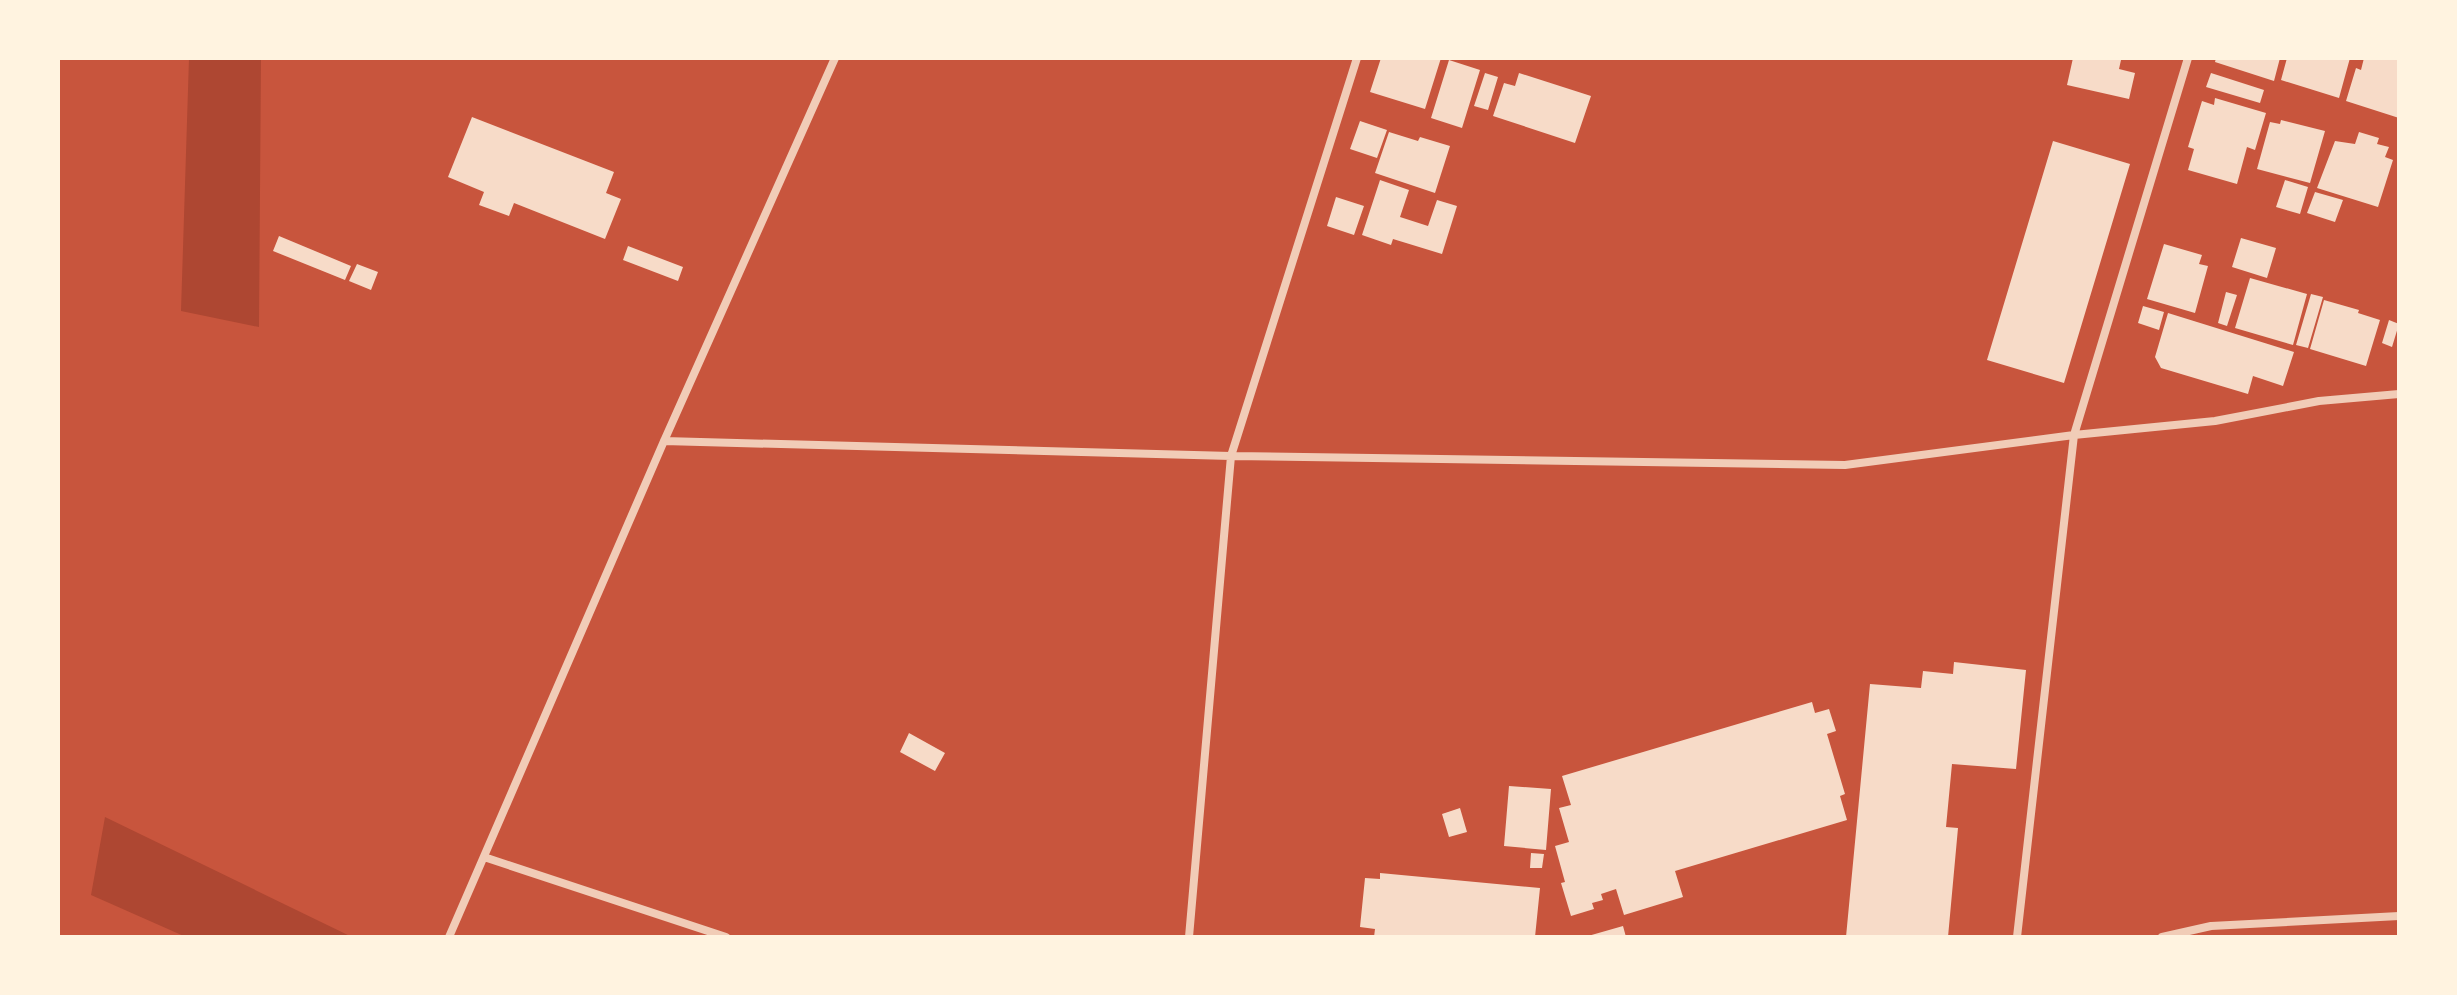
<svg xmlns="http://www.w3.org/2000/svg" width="2457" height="995" font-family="'Varela Round',sans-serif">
<rect width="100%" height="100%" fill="#c8553d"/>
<path fill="#ae4732" d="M 189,58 L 261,58 L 259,327 L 181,311 Z
M 105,817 L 352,937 L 186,937 L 91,895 Z"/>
<path fill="#f7dbc8" d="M 1381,58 L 1441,58 L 1425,109 L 1370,92 Z
M 2073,58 L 2121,60 L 2119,69 L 2135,73 L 2129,99 L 2067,85 Z
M 2216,58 L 2280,58 L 2274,81 L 2215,62 Z
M 2287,58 L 2350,58 L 2339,98 L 2281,80 Z
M 2364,58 L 2399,58 L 2399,118 L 2346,101 L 2356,68 L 2361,70 Z
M 1449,60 L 1480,70 L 1462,128 L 1431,118 Z
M 1485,73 L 1498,77 L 1488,110 L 1474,106 Z
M 1519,73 L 1591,96 L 1575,143 L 1493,116 L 1504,83 L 1515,86 Z
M 2211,73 L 2264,90 L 2260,103 L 2206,87 Z
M 2215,98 L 2266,113 L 2255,150 L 2247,147 L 2237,184 L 2188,170 L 2194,149 L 2188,147 L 2202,101 L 2214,105 Z
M 472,117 L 614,172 L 606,193 L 621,199 L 605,239 L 514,203 L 509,216 L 479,205 L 484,192 L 448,177 Z
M 2281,120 L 2325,131 L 2310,183 L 2257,169 L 2270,122 L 2280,124 Z
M 1360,121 L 1387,130 L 1377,158 L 1350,149 Z
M 1389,132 L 1418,141 L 1420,137 L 1450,146 L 1435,193 L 1375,173 Z
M 2359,132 L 2379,138 L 2377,144 L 2389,147 L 2385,157 L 2393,160 L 2378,207 L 2317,188 L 2335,141 L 2355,144 Z
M 2053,141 L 2130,164 L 2064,383 L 1987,360 Z
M 1380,180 L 1409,190 L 1400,217 L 1428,226 L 1437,200 L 1457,206 L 1442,254 L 1393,239 L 1391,245 L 1362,235 Z
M 2285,180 L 2308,187 L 2300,214 L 2276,207 Z
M 2315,192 L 2343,200 L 2335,222 L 2307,213 Z
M 1336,197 L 1364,206 L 1354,235 L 1327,226 Z
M 279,236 L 351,266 L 345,280 L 273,251 Z
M 2241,238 L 2276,248 L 2267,278 L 2232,267 Z
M 2164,244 L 2202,255 L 2199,264 L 2208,266 L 2195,313 L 2147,299 Z
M 628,246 L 683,267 L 678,281 L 623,260 Z
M 357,264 L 378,272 L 371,290 L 349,281 Z
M 2250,278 L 2307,294 L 2293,345 L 2235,328 Z
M 2226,292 L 2237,295 L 2227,326 L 2218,323 Z
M 2311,294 L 2323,297 L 2308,348 L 2296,345 Z
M 2324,300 L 2359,310 L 2358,313 L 2380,320 L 2366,366 L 2310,349 Z
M 2143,306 L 2164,312 L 2159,330 L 2138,323 Z
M 2168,313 L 2294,352 L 2283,386 L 2253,376 L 2248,394 L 2161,368 L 2155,357 Z
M 2389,320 L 2399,324 L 2392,347 L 2382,343 Z
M 1954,662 L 2026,670 L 2016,769 L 1952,764 L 1946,827 L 1958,828 L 1948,937 L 1846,937 L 1870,684 L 1921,688 L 1923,671 L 1953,674 Z
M 1812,702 L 1815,713 L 1829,709 L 1836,731 L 1827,734 L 1845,794 L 1840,796 L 1847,820 L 1675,871 L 1683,897 L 1624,915 L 1616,889 L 1601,894 L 1603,900 L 1592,903 L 1594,909 L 1571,916 L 1561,883 L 1565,882 L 1555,846 L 1569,842 L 1559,808 L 1571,805 L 1562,776 Z
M 909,733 L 945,753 L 935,771 L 900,752 Z
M 1509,786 L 1551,789 L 1546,850 L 1504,846 Z
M 1460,808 L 1467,832 L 1449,837 L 1442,814 Z
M 1531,853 L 1544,854 L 1542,868 L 1530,868 Z
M 1380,873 L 1540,888 L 1535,937 L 1374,937 L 1375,929 L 1360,927 L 1365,878 L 1380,879 Z
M 1623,926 L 1626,937 L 1588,937 L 1588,936 Z"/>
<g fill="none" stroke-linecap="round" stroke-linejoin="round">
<path stroke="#f1ccb7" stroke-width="8" d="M 664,441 L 1231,456 L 1845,465 L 2074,435 L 2215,421 L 2319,401 L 2399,394
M 484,857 L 726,937
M 449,937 L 664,441 L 835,58
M 1189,937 L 1231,456 L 1357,58
M 2017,937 L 2074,435 L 2188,58
M 2162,937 L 2211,926 L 2399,916"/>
</g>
<rect width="2457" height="995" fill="none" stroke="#fff3e0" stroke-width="120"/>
</svg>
